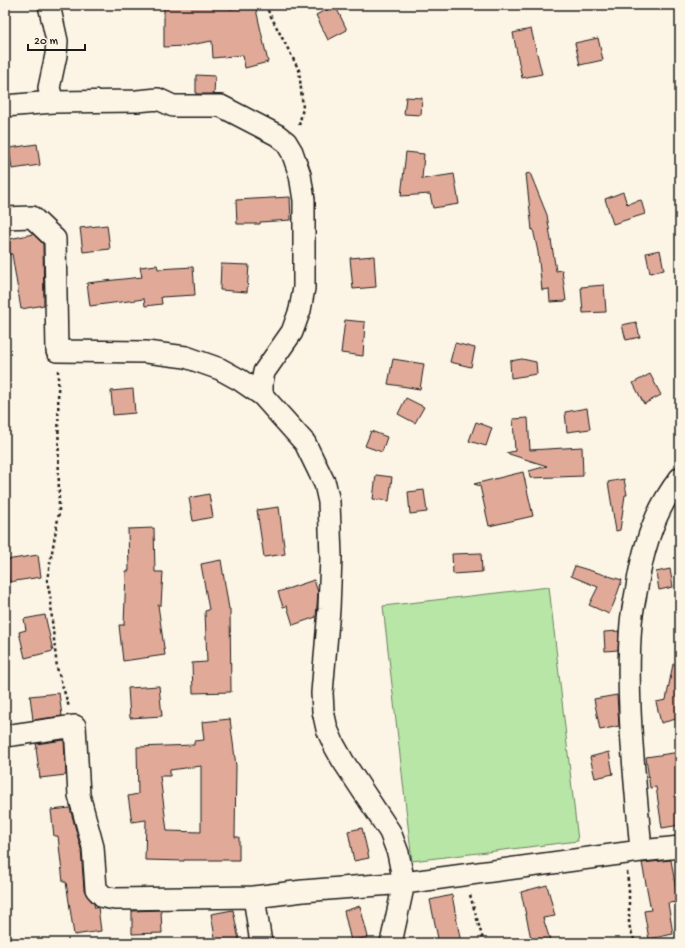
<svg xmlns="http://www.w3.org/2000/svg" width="685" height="948" font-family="'Gochi Hand',sans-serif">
<rect width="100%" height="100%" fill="#fcf5e5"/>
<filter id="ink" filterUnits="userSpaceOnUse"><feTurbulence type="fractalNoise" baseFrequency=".025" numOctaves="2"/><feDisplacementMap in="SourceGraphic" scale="8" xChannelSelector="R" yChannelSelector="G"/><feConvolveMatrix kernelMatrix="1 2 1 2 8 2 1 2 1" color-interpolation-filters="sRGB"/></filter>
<g filter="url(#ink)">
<path fill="#b7e6a6" stroke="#6a8161" d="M 549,587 L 578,841 L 412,861 L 383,606 Z"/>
<path fill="#e1aa98" stroke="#1c1c1c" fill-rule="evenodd" d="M 164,5 L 230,5 L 230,9 L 248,5 L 255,5 L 268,62 L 245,68 L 243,55 L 213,58 L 212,41 L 184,46 L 164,47 Z
M 335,5 L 347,30 L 328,40 L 316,15 Z
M 531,29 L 542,74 L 522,78 L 513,33 Z
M 598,38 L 603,60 L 580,65 L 575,43 Z
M 196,75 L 215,76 L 214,94 L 196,94 Z
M 406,97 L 422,98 L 421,115 L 404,114 Z
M 37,144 L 40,165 L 12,169 L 9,148 Z
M 406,152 L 424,154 L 422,179 L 454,174 L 459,204 L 433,208 L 430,194 L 401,196 Z
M 530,173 L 547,215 L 556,271 L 562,270 L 566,301 L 550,302 L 549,289 L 542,290 L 538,252 L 533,229 L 532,230 L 526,174 Z
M 623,192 L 627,204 L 641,200 L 645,214 L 613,224 L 605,199 Z
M 290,197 L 291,220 L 260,222 L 260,224 L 237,224 L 236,200 Z
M 107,225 L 110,249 L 83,252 L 80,228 Z
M 33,234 L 43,244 L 43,246 L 44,305 L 21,309 L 12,254 L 5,254 L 5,240 Z
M 660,250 L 664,270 L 650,273 L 646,253 Z
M 374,256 L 376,287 L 353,289 L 350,258 Z
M 221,264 L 249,265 L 247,292 L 220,290 Z
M 157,265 L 158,269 L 193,267 L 195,295 L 161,297 L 162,304 L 145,306 L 144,299 L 90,306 L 87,283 L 142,277 L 140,267 Z
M 604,285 L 606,312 L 583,313 L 581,287 Z
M 345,320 L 365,322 L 363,356 L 341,353 Z
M 636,322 L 640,337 L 626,340 L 622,325 Z
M 455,343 L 475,348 L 471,367 L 450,362 Z
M 393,359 L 424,364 L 420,389 L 388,384 Z
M 522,359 L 536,362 L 537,374 L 511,378 L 510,361 Z
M 650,374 L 661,395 L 644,404 L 633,383 Z
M 133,389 L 135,413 L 113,415 L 111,391 Z
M 406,398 L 424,407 L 415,423 L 398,414 Z
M 587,408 L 590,429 L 567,432 L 565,412 Z
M 528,418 L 530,450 L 582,447 L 583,476 L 530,478 L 529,471 L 547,466 L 506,453 L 515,451 L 513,419 Z
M 476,422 L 492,428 L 486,446 L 469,441 Z
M 371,431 L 387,437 L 382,452 L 365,446 Z
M 523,472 L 533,516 L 489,526 L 480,486 L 474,484 Z
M 376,475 L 392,477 L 389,501 L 373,499 Z
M 624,479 L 627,495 L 625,495 L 620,530 L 616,531 L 608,482 Z
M 424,490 L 427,512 L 410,514 L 408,492 Z
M 209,494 L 213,517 L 193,521 L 189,498 Z
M 279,507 L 285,554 L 264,557 L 257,510 Z
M 154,528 L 155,572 L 163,572 L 161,605 L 158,605 L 165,655 L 123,661 L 119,625 L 124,625 L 126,571 L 129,571 L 128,529 Z
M 481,553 L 482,572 L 453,574 L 452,554 Z
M 38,555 L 41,577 L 9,582 L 6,560 Z
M 221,560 L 229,609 L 230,609 L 231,692 L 193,693 L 192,663 L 207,662 L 205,611 L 209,610 L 201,564 Z
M 575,566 L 622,580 L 614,603 L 609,614 L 589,605 L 598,587 L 571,576 Z
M 670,569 L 673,587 L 659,590 L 656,572 Z
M 314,580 L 318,592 L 316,617 L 293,625 L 287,606 L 283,607 L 278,592 Z
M 45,615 L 53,651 L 25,658 L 19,632 L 26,630 L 24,619 Z
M 619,631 L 618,650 L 605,651 L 604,632 Z
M 673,664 L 680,665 L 680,718 L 661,723 L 656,702 L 666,700 Z
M 159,686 L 162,716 L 130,718 L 128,688 Z
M 59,693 L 62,716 L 33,720 L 30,696 Z
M 617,695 L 619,726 L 600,730 L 594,699 Z
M 230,719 L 236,766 L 235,837 L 239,837 L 239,860 L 184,860 L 184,861 L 145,860 L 146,820 L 132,822 L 128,796 L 138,794 L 137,747 L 194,745 L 194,741 L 204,740 L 202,722 ZM 201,766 L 201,832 L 167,831 L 160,776 L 170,776 L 170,770 Z
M 64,740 L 66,775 L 40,778 L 36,748 L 37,748 L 36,744 Z
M 609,752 L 613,774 L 595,778 L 590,757 Z
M 680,752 L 680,825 L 662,828 L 656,787 L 650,788 L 646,757 Z
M 70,808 L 81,849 L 84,890 L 88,897 L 94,904 L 95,908 L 98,907 L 101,931 L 74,935 L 66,882 L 63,882 L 58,836 L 54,836 L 51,810 Z
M 362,828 L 369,858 L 354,861 L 348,831 Z
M 671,860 L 678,902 L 668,903 L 673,934 L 649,939 L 644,911 L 651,910 L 642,863 Z
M 547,885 L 555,916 L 543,918 L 551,943 L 532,943 L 521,892 Z
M 452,895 L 461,943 L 439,943 L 430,900 Z
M 360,906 L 368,937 L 351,941 L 344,911 Z
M 161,910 L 162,933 L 132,934 L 132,911 Z
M 233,910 L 239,940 L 216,943 L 211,914 Z"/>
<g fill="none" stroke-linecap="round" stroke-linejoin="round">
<defs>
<path id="minor" d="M 49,5 L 57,41 L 56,55 L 49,88 L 53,102
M 5,106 L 53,102 L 137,101 L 158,99 L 173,106 L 221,106 L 277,135 L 286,142 L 292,152 L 300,175 L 304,200 L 304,288 L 300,310 L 292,332 L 264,372 L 262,383 L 262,395
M 5,218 L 32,217 L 55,239 L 57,351 L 146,352 L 186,357 L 220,369 L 240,380 L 262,395 L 305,443 L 325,484 L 329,502 L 331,557 L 329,609 L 322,693 L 323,711 L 327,729 L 334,745 L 343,761 L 390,832 L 398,853 L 404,883 L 391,943
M 5,736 L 75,726 L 79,795 L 93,847 L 96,889 L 104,897 L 115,899 L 254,897
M 641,851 C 635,776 625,699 631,623 C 632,611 635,599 637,587 C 643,548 655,509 680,478
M 261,943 L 254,897 L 303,891 L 404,883 L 641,851 L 680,847"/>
</defs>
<use href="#minor" stroke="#1c1c1c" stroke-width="24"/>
<path stroke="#1c1c1c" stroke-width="2.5" stroke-dasharray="3 3" stroke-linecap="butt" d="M 265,5 L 299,70 L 303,108 L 299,126
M 58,370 L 59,513 L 47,580 L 51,601 L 52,621 L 57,668 L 69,707
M 627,872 L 629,891 L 629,925 L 635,943
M 470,895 L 484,943"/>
<use href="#minor" stroke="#fcf5e5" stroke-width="21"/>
</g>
</g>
<rect width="685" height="948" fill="none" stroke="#fcf5e5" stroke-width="20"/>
<rect x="10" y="10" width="665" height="928" fill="none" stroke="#1c1c1c" stroke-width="1.5" filter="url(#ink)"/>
<path d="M28 44v6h57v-6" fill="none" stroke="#1c1c1c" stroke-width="2"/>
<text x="34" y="44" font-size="12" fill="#1c1c1c" stroke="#fcf5e5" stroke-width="3" paint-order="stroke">20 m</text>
</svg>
